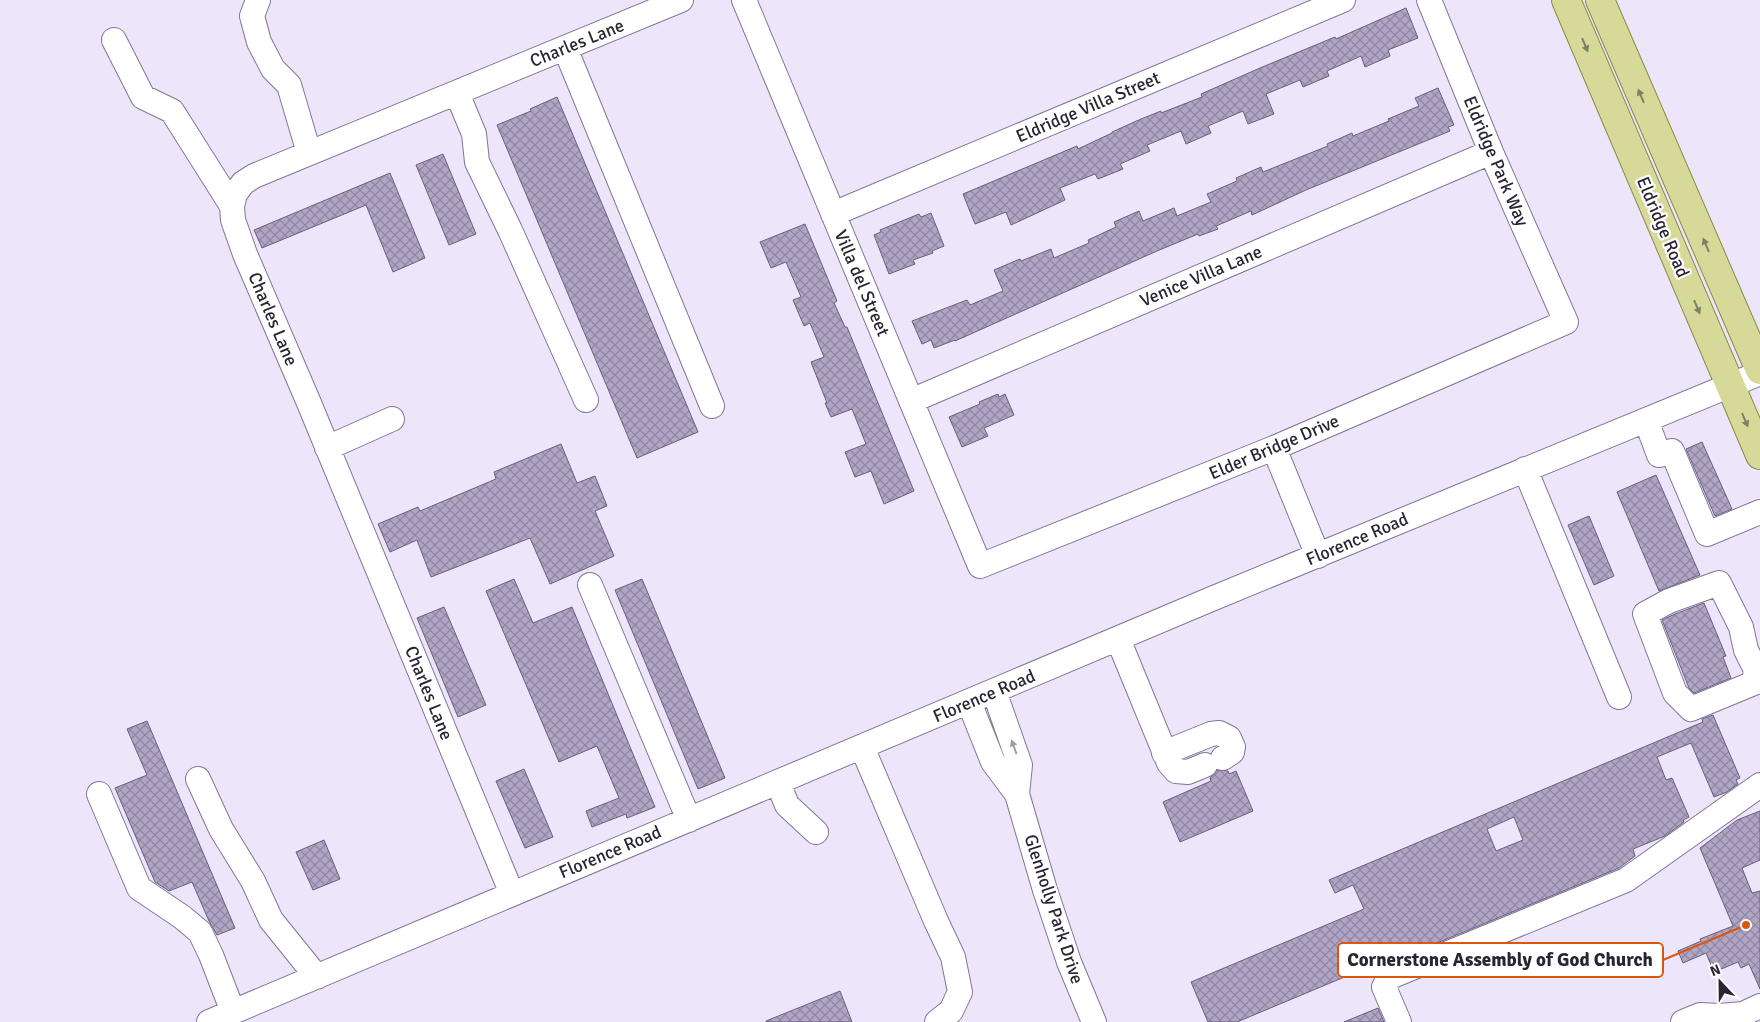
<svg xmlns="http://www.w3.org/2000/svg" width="1760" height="1022" font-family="Signika,sans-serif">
<defs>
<pattern id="building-cross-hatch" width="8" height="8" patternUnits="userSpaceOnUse" patternTransform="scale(1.25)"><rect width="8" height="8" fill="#b1a5c6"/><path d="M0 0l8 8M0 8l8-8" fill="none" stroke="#9086a1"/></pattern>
</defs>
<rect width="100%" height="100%" fill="#ede6fb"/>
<path fill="url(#building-cross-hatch)" stroke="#6b5f7d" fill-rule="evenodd" d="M 1406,8 L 1418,38 L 1388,50 L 1390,56 L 1365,67 L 1361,56 L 1327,71 L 1329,76 L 1303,87 L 1300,80 L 1266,94 L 1274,114 L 1248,124 L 1243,111 L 1208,126 L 1211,133 L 1186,144 L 1181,131 L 1147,145 L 1150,151 L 1120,164 L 1123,169 L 1098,179 L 1095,174 L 1060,188 L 1065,200 L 1011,225 L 1006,212 L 975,224 L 963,194 L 1077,146 L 1078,149 L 1112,133 L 1112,132 L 1141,119 L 1161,111 L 1161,113 L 1202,97 L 1201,94 L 1260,68 L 1335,37 L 1336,39 Z
M 1438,88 L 1454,125 L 1448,127 L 1450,131 L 1306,190 L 1252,215 L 1251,211 L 1216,226 L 1218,229 L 1199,236 L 1198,234 L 1157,251 L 955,341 L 955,340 L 934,348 L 931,340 L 922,344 L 912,321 L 967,300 L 970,305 L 1003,291 L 994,270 L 1020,259 L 1021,261 L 1051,249 L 1054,258 L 1089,243 L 1088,240 L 1116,227 L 1114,222 L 1139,211 L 1143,221 L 1174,208 L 1177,216 L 1211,202 L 1207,194 L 1237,181 L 1236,178 L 1261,167 L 1263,172 L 1328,146 L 1327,144 L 1352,133 L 1353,136 L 1389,121 L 1388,119 L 1419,106 L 1415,98 Z
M 557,97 L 698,432 L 637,458 L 497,125 L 531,111 L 530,109 Z
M 443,154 L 476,234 L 449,245 L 416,165 Z
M 390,173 L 425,258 L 393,272 L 366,205 L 262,248 L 254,230 Z
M 931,213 L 944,246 L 932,251 L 933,253 L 913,260 L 915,264 L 889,274 L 874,235 L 881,232 L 880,230 L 919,214 L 921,217 Z
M 805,224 L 837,301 L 834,303 L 845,327 L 847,327 L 914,491 L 884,504 L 871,471 L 855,477 L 845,452 L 866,444 L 852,409 L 831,417 L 825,403 L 827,403 L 811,362 L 824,357 L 810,323 L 804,326 L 793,300 L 801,297 L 786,262 L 771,268 L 760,242 Z
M 998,394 L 999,397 L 1005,394 L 1014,415 L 984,428 L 988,436 L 962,447 L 949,417 L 980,404 L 979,402 Z
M 1702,442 L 1732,509 L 1715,516 L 1686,449 Z
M 561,444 L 577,483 L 595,476 L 607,506 L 595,511 L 614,556 L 550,584 L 530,538 L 431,577 L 417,540 L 390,552 L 378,524 L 418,507 L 420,511 L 496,479 L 494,472 Z
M 1656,475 L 1700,575 L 1659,591 L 1617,492 Z
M 1589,516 L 1614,576 L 1594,585 L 1568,525 Z
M 514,579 L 533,623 L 572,607 L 655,807 L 627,818 L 626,814 L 592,827 L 586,811 L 619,798 L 597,746 L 559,762 L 486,591 Z
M 642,579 L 725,778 L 698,789 L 615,590 Z
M 1704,603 L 1726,656 L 1723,657 L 1731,678 L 1694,693 L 1689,688 L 1662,620 L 1675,614 Z
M 444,607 L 486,705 L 458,717 L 417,618 Z
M 1713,715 L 1740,778 L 1736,780 L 1738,784 L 1727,792 L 1714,797 L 1691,743 L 1657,757 L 1666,780 L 1672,778 L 1689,817 L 1683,820 L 1684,822 L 1665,836 L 1633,849 L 1635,856 L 1619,868 L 1386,964 L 1385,960 L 1237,1022 L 1208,1022 L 1191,982 L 1364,909 L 1353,885 L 1335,893 L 1329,880 L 1703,722 L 1702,719 ZM 1514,817 L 1523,840 L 1496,851 L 1487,829 Z
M 147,721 L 235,928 L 217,935 L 209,921 L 192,882 L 169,891 L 155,882 L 115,788 L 147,775 L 127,729 Z
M 524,769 L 553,837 L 525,848 L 496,781 Z
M 1217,770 L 1228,771 L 1229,774 L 1236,771 L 1253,811 L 1180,842 L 1163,802 L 1211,781 L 1210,778 Z
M 1760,811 L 1760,860 L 1742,868 L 1752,893 L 1760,891 L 1760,989 L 1749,964 L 1741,968 L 1738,962 L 1714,972 L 1706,953 L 1683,963 L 1678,951 L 1701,941 L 1700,939 L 1733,926 L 1700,848 L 1737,820 Z
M 324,840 L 340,879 L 313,890 L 296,852 Z
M 840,991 L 852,1022 L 766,1022 L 766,1021 Z
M 1378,1008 L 1384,1022 L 1344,1022 Z"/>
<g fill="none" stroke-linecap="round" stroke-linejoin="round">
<defs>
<path id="minor" d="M 258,0 L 252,16 L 259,42 L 273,69 L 289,85 L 309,153
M 744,0 L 980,566 L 1274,448 L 1566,322 L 1491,152 L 1429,0
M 114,40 L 143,97 L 172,111 L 232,206
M 565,48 L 712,406
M 457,93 L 474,134 L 477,162 L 510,230 L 586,400
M 833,214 L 1343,0
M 911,401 L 1491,152
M 1646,420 L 1659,455 L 1672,451 L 1707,534 L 1760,512
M 327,448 L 392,419
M 1274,448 L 1318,556
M 1525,469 L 1619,697
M 1719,583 L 1741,627 L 1746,650 L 1756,670 L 1754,683 L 1691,709 L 1675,693 L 1645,614 L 1669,601 Z
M 590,585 L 689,820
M 1118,639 L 1169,763 L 1176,771 L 1188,772 L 1205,765
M 994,691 L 1020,765 L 1017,794
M 969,702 L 993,762 L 1017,794 L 1045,890 L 1069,962 L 1094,1022
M 862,747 L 936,921 L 953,957 L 960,992 L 951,1011 L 937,1022
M 1164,753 L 1211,734 L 1219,733 L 1229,738 L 1233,747 L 1232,752 L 1223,758
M 198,779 L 221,829 L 253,881 L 271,920 L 317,977
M 778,783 L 787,805 L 816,832
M 99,794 L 139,888 L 182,917 L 200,932 L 211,955 L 233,1012
M 512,894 L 309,403 L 245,254 L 233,220 L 232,206 L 235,194 L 243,183 L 254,176 L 681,0
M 209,1022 L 1209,600 L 1760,373
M 1399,1022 L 1384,987 L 1390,977 L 1626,880 L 1760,785
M 1683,1022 L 1700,1015 L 1720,1016 L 1743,1014 L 1760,1006"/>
<path id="major" d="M 1566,0 L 1760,455
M 1600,0 L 1760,370"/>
</defs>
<use href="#minor" stroke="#827695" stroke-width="26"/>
<use href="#major" stroke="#888a47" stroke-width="30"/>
<use href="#minor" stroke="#fff" stroke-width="24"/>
<use href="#major" stroke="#d6d998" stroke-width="28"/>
</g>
<defs><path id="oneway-solid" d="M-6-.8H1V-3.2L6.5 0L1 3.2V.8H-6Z" transform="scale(1.25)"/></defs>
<g fill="#807f65">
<use href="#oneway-solid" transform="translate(1585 45) rotate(67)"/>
<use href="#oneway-solid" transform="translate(1641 96) rotate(-113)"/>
<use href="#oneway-solid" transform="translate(1706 245) rotate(-113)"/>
<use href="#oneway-solid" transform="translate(1697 307) rotate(67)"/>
<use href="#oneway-solid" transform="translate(1745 420) rotate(67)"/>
</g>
<use fill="#9f9da3" href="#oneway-solid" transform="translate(1014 747) rotate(-110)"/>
<g text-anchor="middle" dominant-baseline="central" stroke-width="4.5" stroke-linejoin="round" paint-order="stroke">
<g font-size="18" fill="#2a2532" stroke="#fff">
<text transform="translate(577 43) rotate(-22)">Charles Lane</text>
<text transform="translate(1088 107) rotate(-23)">Eldridge Villa Street</text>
<text transform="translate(1496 161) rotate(67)">Eldridge Park Way</text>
<text transform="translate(1663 227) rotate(67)">Eldridge Road</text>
<text transform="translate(1201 276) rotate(-23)">Venice Villa Lane</text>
<text transform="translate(862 283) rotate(67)">Villa del Street</text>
<text transform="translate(273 319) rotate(67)">Charles Lane</text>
<text transform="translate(1274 447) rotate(-23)">Elder Bridge Drive</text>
<text transform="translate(1357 539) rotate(-23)">Florence Road</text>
<text transform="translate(429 693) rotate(68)">Charles Lane</text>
<text transform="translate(984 696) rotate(-23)">Florence Road</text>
<text transform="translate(610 852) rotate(-23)">Florence Road</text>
<text transform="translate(1054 909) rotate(72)">Glenholly Park Drive</text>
</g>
</g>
<path fill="none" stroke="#de560e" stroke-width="2" d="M1746 925L1663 960"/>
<circle fill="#de560e" stroke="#fff" stroke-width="2" cx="1746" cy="925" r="5"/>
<rect fill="#fff" stroke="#de560e" stroke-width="2" x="1338" y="943" width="325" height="34" rx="5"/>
<g font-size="19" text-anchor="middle" font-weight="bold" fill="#2a2532">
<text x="1500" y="966">Cornerstone Assembly of God Church</text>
</g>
<g transform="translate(1720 982) rotate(338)" stroke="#ffffff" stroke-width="4" paint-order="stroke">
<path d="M0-4L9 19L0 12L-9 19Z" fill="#2a2532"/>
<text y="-8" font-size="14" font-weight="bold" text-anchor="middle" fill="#2a2532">N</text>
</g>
</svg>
